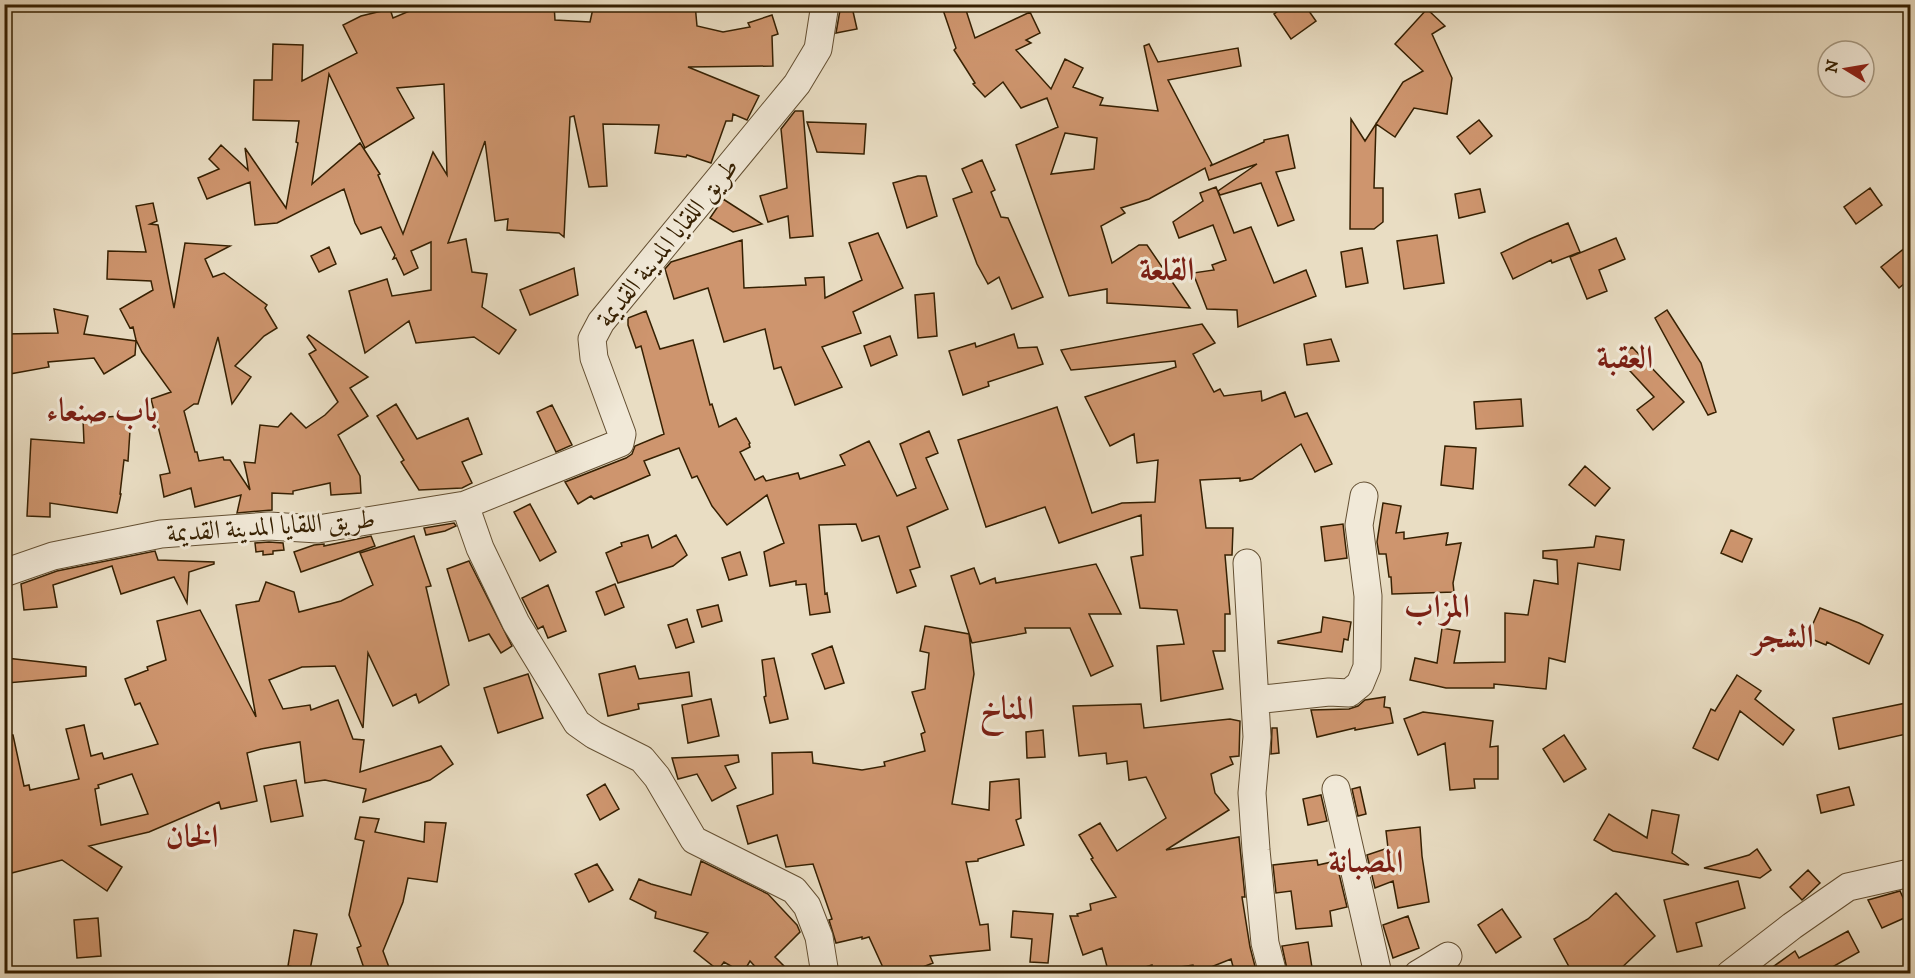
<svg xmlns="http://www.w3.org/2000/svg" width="1915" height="978" font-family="'IM FELL DW Pica',Amiri,serif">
<rect width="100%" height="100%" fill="#e9ddc3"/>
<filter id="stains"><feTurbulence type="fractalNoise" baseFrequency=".00333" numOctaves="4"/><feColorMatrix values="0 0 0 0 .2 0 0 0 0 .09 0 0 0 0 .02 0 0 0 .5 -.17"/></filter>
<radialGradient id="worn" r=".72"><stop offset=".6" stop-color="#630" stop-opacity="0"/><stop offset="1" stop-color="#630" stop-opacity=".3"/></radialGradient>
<path fill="#ce956e" stroke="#362002" stroke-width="1.5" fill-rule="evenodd" d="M 426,4 L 554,4 L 555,20 L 590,22 L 594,4 L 695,4 L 697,26 L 723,32 L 750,27 L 748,23 L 772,15 L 778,34 L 772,36 L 773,66 L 688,67 L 759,96 L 747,120 L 733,114 L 732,121 L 726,121 L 711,163 L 687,155 L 686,157 L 655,153 L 659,125 L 603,124 L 607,186 L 589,187 L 574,116 L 570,117 L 564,237 L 559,233 L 507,230 L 508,219 L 495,221 L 485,141 L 448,243 L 466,239 L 472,272 L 487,274 L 482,307 L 516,330 L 499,354 L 474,337 L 416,343 L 409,321 L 365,353 L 349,291 L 387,279 L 392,296 L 431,290 L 431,242 L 411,251 L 418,268 L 404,275 L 396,258 L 393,259 L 395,255 L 381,227 L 361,234 L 355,223 L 344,189 L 277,223 L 255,225 L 250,182 L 207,199 L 198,178 L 219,169 L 209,159 L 221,145 L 248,170 L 245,148 L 286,208 L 298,143 L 296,142 L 299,121 L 253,120 L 254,80 L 272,80 L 273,44 L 303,45 L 302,81 L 357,53 L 343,25 L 361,16 L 390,9 L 393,18 ZM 329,74 L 365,148 L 414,118 L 397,88 L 444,84 L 447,175 L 433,152 L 403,234 L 378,175 L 380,174 L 360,143 L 312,184 Z
M 941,4 L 964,4 L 975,38 L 1030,12 L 1040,33 L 1026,40 L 1031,43 L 1016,50 L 1051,89 L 1065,59 L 1083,68 L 1073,87 L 1103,98 L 1100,105 L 1158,111 L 1144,46 L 1149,44 L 1158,62 L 1238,48 L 1241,66 L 1168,80 L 1212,164 L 1210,166 L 1264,142 L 1264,140 L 1288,135 L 1295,168 L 1276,172 L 1294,220 L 1278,226 L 1261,183 L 1220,195 L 1218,191 L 1257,164 L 1209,180 L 1205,168 L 1149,199 L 1121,208 L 1125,213 L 1101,226 L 1112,263 L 1139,245 L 1147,245 L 1190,308 L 1107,303 L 1107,289 L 1069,296 L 1016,145 L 1058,127 L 1047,98 L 1021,108 L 1003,82 L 985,97 L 973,84 L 975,83 L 954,50 L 956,48 ZM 1065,133 L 1097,138 L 1094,169 L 1051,174 Z
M 1288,4 L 1304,4 L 1316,21 L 1291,39 L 1274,14 Z
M 852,7 L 857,29 L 836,33 L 840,10 Z
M 1427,9 L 1445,26 L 1432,34 L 1452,78 L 1447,114 L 1414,108 L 1395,137 L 1376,124 L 1374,188 L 1383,188 L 1383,222 L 1374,229 L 1350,229 L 1351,119 L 1365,141 L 1403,82 L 1423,71 L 1395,44 Z
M 795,111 L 803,111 L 813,236 L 790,238 L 788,216 L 768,222 L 760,196 L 787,188 L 781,129 Z
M 1479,120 L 1492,136 L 1470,154 L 1457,137 Z
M 807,122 L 866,124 L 864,154 L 817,152 Z
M 982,160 L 995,190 L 991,192 L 1001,217 L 1008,218 L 1043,297 L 1012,309 L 999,277 L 988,284 L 977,264 L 953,199 L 972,192 L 962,169 Z
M 918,176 L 926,176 L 937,216 L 907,228 L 893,183 Z
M 1216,187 L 1234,233 L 1251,227 L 1274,283 L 1306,270 L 1316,296 L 1238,327 L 1237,310 L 1207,309 L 1193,273 L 1214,270 L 1212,265 L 1226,260 L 1213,225 L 1179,238 L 1173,222 L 1203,201 L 1200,193 Z
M 1870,188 L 1882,205 L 1856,224 L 1844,207 Z
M 1480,189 L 1485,212 L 1459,218 L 1455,194 Z
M 723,199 L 762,224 L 733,232 L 710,218 Z
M 153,203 L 157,221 L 150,224 L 158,225 L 174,308 L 185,243 L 230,246 L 205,259 L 213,277 L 224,273 L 267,305 L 265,308 L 277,328 L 264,336 L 235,366 L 251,377 L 232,404 L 218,337 L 198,404 L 194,404 L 184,411 L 195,452 L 197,452 L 199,461 L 223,457 L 224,460 L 230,460 L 250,490 L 244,462 L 255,463 L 260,425 L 278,427 L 291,413 L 306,428 L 325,415 L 338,402 L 309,354 L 316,350 L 307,337 L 309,335 L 368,377 L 350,388 L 368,416 L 338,435 L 360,476 L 361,493 L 331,495 L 330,483 L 293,491 L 293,494 L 272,493 L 272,510 L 237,513 L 241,495 L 195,507 L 191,488 L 164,497 L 160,475 L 170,473 L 151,399 L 171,392 L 142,352 L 136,340 L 133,327 L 130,328 L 120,309 L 153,290 L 151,281 L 107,279 L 108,251 L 146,252 L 136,206 Z
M 1568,223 L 1580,252 L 1552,263 L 1551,260 L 1513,279 L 1501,253 L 1530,239 Z
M 878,233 L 903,288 L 853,312 L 861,333 L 822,347 L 842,387 L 795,405 L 781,367 L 774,369 L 765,329 L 724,342 L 708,288 L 674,299 L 665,269 L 671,262 L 742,240 L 744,288 L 806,285 L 805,278 L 824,277 L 825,298 L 862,280 L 849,243 Z
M 1437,235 L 1444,283 L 1404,289 L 1397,241 Z
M 1616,238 L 1625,259 L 1599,270 L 1607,291 L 1587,299 L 1570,257 Z
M 1911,243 L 1911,278 L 1899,288 L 1881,267 Z
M 329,247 L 336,264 L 319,272 L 311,256 Z
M 1362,248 L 1368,283 L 1346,287 L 1341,252 Z
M 574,268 L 578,295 L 530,315 L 520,290 Z
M 934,293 L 937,336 L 918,338 L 915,295 Z
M 54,309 L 88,316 L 84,334 L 136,341 L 135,355 L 104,374 L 94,358 L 48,362 L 49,367 L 4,375 L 5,334 L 58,333 Z
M 1667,310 L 1701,363 L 1716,412 L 1708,415 L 1655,318 Z
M 646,311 L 660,349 L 693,340 L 710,405 L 712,404 L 719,427 L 736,418 L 750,443 L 749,444 L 750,447 L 740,452 L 755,480 L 763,476 L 766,481 L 798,473 L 800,479 L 845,465 L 840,455 L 869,441 L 897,496 L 916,488 L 900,444 L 929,431 L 938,453 L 926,458 L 948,509 L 907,527 L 920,567 L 910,570 L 916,586 L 897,593 L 879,536 L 862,541 L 856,524 L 819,525 L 825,594 L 827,593 L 830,612 L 810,615 L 806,584 L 796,585 L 796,581 L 770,586 L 764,552 L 784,543 L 767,495 L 727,525 L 712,506 L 697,476 L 692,478 L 679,448 L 644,461 L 650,475 L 594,499 L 591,496 L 578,504 L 565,482 L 626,458 L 632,454 L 635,446 L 664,434 L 641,346 L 636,348 L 628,325 L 628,318 Z
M 1202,324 L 1215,343 L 1193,354 L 1214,392 L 1220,389 L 1224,396 L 1261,391 L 1262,401 L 1285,392 L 1295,417 L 1307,413 L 1332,464 L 1315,472 L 1301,444 L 1252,479 L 1240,481 L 1240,478 L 1200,480 L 1206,528 L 1233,528 L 1232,555 L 1225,555 L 1230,614 L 1225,614 L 1225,651 L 1213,651 L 1223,689 L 1161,701 L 1157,646 L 1184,644 L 1177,610 L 1140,608 L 1131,557 L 1143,555 L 1141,515 L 1059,543 L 1045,507 L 986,527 L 958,440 L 1057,407 L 1092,513 L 1122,503 L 1155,502 L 1158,460 L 1137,463 L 1134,434 L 1110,446 L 1085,397 L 1176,367 L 1175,361 L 1071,370 L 1061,350 Z
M 1014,334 L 1018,348 L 1037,347 L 1043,364 L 988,382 L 989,386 L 963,395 L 949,351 L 975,343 L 976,347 Z
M 890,336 L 897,355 L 871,366 L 864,346 Z
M 1331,339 L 1339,361 L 1307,365 L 1304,344 Z
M 1632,347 L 1684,402 L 1653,430 L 1637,410 L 1654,397 L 1619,359 Z
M 1521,399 L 1523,426 L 1476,429 L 1474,402 Z
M 396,404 L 417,439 L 468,418 L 482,454 L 462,462 L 472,483 L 462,488 L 419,490 L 401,462 L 404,460 L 377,416 Z
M 552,405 L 572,445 L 556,452 L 537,412 Z
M 131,415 L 128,461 L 124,460 L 120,494 L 121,494 L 117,513 L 50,503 L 50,517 L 27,516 L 31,439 L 84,443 L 83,419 Z
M 1445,446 L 1476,448 L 1473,489 L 1441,485 Z
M 1585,466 L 1610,488 L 1595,506 L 1569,485 Z
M 1383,503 L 1401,506 L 1396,533 L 1404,532 L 1404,539 L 1448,533 L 1446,545 L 1461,543 L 1453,583 L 1454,592 L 1392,594 L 1391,577 L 1389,577 L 1386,554 L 1379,554 L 1377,542 Z
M 530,504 L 556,552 L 540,561 L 514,512 Z
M 454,523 L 456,526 L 445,531 L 426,535 L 424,528 Z
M 1343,524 L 1347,558 L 1325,561 L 1321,527 Z
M 1731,530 L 1752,539 L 1742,562 L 1721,553 Z
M 648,535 L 652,548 L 676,535 L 687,555 L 673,566 L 618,583 L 606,553 L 622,546 L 621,543 Z
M 371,536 L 375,546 L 301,572 L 294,552 L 314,545 L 324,544 L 324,546 Z
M 414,536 L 431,586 L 426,587 L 449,685 L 419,703 L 416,694 L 393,706 L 368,653 L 363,728 L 335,666 L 302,667 L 269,680 L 283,709 L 310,705 L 311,710 L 338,700 L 353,739 L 364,740 L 360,772 L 441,746 L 453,764 L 430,780 L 363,802 L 366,789 L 325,780 L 305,783 L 300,742 L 261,749 L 247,753 L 257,801 L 221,809 L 219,802 L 149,832 L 89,846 L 122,867 L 107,891 L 62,860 L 4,875 L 4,735 L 13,735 L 24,786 L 29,785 L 30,790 L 79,779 L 66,729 L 84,725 L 91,756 L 102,753 L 104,759 L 158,744 L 140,703 L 135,705 L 125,679 L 148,670 L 147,667 L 166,660 L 157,621 L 200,610 L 256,717 L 236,605 L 259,601 L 266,582 L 294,592 L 299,612 L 341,601 L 373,585 L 360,553 ZM 132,774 L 148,814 L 101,825 L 95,789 L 99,788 L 98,785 Z
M 1596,536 L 1624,540 L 1620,570 L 1578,563 L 1565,662 L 1549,658 L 1546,689 L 1494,684 L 1494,688 L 1446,688 L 1410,680 L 1415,658 L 1437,663 L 1442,628 L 1460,631 L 1454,663 L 1505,662 L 1505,613 L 1528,615 L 1534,580 L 1558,584 L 1557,560 L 1543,558 L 1543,551 L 1594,547 Z
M 269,542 L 283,543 L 284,550 L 273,551 L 273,554 L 263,555 L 263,551 L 256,552 L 255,543 Z
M 155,551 L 158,560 L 214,562 L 214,564 L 189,572 L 187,603 L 174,577 L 121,594 L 112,566 L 53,585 L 57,607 L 24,610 L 21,584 L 57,571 Z
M 740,552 L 747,575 L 729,580 L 722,558 Z
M 469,561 L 512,646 L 501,653 L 489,634 L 469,641 L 447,569 Z
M 1096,564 L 1121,614 L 1089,614 L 1113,666 L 1091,676 L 1070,628 L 1025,628 L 1026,633 L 972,643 L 951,576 L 974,568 L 980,584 L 995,578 L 996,583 Z
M 615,584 L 624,607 L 605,615 L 596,592 Z
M 548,585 L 566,631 L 548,638 L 543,626 L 538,629 L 522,598 Z
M 718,605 L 722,621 L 702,627 L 697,610 Z
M 1820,608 L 1859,623 L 1883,635 L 1869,664 L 1827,642 L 1826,645 L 1807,637 Z
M 1323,617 L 1351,622 L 1348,640 L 1344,639 L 1342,652 L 1278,643 L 1278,641 L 1321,632 Z
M 687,619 L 694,642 L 676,648 L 668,625 Z
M 925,626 L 969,634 L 974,674 L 952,804 L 989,810 L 990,782 L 1019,779 L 1021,818 L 1016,820 L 1024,845 L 978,859 L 978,861 L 966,862 L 980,925 L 988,924 L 990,950 L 930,956 L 933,963 L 905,974 L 886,974 L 869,937 L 862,939 L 862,937 L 836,943 L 829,920 L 832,919 L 813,864 L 786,867 L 777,835 L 748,844 L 737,806 L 773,794 L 772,753 L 812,752 L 813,763 L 862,770 L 885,766 L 884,762 L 925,751 L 921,734 L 925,732 L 912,692 L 925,689 L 929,653 L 920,651 Z
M 832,646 L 844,683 L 825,689 L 812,654 Z
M 6,658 L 86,667 L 86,676 L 7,683 Z
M 774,658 L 788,719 L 770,723 L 764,697 L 766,696 L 762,660 Z
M 635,666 L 639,679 L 689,672 L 692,696 L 638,704 L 639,709 L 608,716 L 599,674 Z
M 528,674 L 543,718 L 498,733 L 484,688 Z
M 1737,675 L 1761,691 L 1755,699 L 1794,730 L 1783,745 L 1740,711 L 1718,760 L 1693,748 L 1711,709 L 1715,711 Z
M 1385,697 L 1384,707 L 1390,708 L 1393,723 L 1355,730 L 1355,728 L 1317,737 L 1311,710 L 1349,709 L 1358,706 L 1365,700 Z
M 711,699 L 719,736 L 688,743 L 682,705 Z
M 1911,702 L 1911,733 L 1839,749 L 1833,718 Z
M 1141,704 L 1144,728 L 1230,719 L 1240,721 L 1239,756 L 1230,757 L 1233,764 L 1211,774 L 1215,793 L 1229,810 L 1166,850 L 1239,837 L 1245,897 L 1242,897 L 1250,947 L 1257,974 L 1235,974 L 1231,959 L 1196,973 L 1193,965 L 1153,971 L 1152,965 L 1122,974 L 1109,974 L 1102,948 L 1083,955 L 1070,916 L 1078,916 L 1077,914 L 1091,910 L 1090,904 L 1116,897 L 1091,859 L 1093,858 L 1079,835 L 1100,823 L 1117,851 L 1166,818 L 1146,777 L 1129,780 L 1127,761 L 1107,764 L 1106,753 L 1079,756 L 1073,706 Z
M 1423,712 L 1493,721 L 1490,747 L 1498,746 L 1498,779 L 1474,779 L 1475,788 L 1450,790 L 1445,743 L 1418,755 L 1404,719 Z
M 1272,728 L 1277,728 L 1279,753 L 1271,754 Z
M 1043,730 L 1045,757 L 1027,758 L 1026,732 Z
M 1564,735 L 1586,769 L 1564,782 L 1543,749 Z
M 738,755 L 739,762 L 725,766 L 736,788 L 712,801 L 697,774 L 678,779 L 672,758 Z
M 296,780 L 303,816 L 271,822 L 264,786 Z
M 605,784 L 619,809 L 600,820 L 587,795 Z
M 1360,787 L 1366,814 L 1358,816 L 1352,789 Z
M 1849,787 L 1854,805 L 1821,813 L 1817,795 Z
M 1321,795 L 1327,821 L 1308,825 L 1303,799 Z
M 1652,810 L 1679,815 L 1672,853 L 1689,865 L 1613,851 L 1594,840 L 1609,814 L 1647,838 Z
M 360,817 L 379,819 L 375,832 L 424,842 L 425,822 L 446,823 L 437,882 L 408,878 L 403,902 L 383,951 L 390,970 L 379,974 L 366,974 L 357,948 L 361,946 L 349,915 L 364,841 L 355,839 Z
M 1420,827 L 1422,856 L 1429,902 L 1398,908 L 1393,881 L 1375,888 L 1367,855 L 1388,848 L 1386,831 Z
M 1757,849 L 1771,870 L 1760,878 L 1704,868 L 1749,855 Z
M 1317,860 L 1318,865 L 1336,861 L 1347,907 L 1330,911 L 1332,926 L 1296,929 L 1291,891 L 1276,893 L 1273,865 Z
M 701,861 L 768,894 L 797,925 L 800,932 L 775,957 L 792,974 L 762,974 L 750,961 L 743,973 L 724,962 L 718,970 L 694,951 L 708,933 L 655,918 L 656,912 L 630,899 L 639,879 L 651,884 L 691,895 Z
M 597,864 L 613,890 L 589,902 L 575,874 Z
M 1808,870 L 1820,883 L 1802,900 L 1790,887 Z
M 1738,881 L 1745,908 L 1696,923 L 1702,946 L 1677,952 L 1664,900 Z
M 1900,891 L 1911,915 L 1882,928 L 1868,900 Z
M 1616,893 L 1655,936 L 1615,974 L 1573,974 L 1554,939 L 1588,919 Z
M 1502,909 L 1521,937 L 1496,953 L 1478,925 Z
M 1013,911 L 1053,914 L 1048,963 L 1030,962 L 1032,939 L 1011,937 Z
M 1408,916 L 1419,948 L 1393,958 L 1383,925 Z
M 98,918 L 101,956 L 77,958 L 74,920 Z
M 294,930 L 317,934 L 310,970 L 288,966 Z
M 1848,931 L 1859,952 L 1820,974 L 1763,974 L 1795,951 L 1799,958 Z
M 1308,942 L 1313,974 L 1288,974 L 1282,946 Z"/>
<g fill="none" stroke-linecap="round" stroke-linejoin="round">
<defs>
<path id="minor" d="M 465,505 L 480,548 L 516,623 L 577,723 L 594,735 L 642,759 L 657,777 L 694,840 L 794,890 L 807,906 L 819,937 L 825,974
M 1247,563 L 1257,737 L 1252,793 L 1256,850 L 1265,943 L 1273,974
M 4,573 L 53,556 L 161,534 L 269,526 L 318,529 L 465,505 L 620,443 L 622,434 L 594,358 L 592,339 L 601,322 L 797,84 L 818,49 L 825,4
M 1255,700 L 1329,692 L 1349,693 L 1360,684 L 1367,667 L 1368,596 L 1359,525 L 1364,496
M 1336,789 L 1378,974
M 1418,974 L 1448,956
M 1730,974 L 1792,926 L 1848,887 L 1910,873"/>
</defs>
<use href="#minor" stroke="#634f32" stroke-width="29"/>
<use href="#minor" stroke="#f1e9d8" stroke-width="27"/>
</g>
<g text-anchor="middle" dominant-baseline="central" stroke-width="6" stroke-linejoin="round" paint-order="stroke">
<g font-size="26" fill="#362002" stroke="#f1e9d8">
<text transform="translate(668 243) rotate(-51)">طريق اللقايا المدينة القديمة</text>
<text transform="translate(271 527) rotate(-4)">طريق اللقايا المدينة القديمة</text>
</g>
<g font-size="32" font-weight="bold" fill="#7a1f14" stroke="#f1e9d8">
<text x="1167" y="271">القلعة</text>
<text x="1625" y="359">العقبة</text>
<text x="102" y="412">باب صنعاء</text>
<text x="1437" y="608">المزاب</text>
<text x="1783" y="638">الشجر</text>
<text x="1007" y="710">المناخ</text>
<text x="192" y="838">الخان</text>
<text x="1366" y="863">المصبانة</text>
</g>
</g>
<rect width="1915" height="978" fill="none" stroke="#e9ddc3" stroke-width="24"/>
<rect x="6" y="6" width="1903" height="966" fill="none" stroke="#362002" stroke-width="3"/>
<rect x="12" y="12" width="1891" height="954" fill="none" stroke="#362002" stroke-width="1.5"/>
<g transform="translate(1846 69) rotate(281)"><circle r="28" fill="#f1e9d8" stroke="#a69982" stroke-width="1.5"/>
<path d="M0-4.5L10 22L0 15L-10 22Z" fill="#8f2418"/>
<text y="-9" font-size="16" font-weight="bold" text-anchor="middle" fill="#362002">N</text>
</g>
<rect width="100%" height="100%" filter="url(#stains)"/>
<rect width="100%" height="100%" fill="url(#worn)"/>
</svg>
